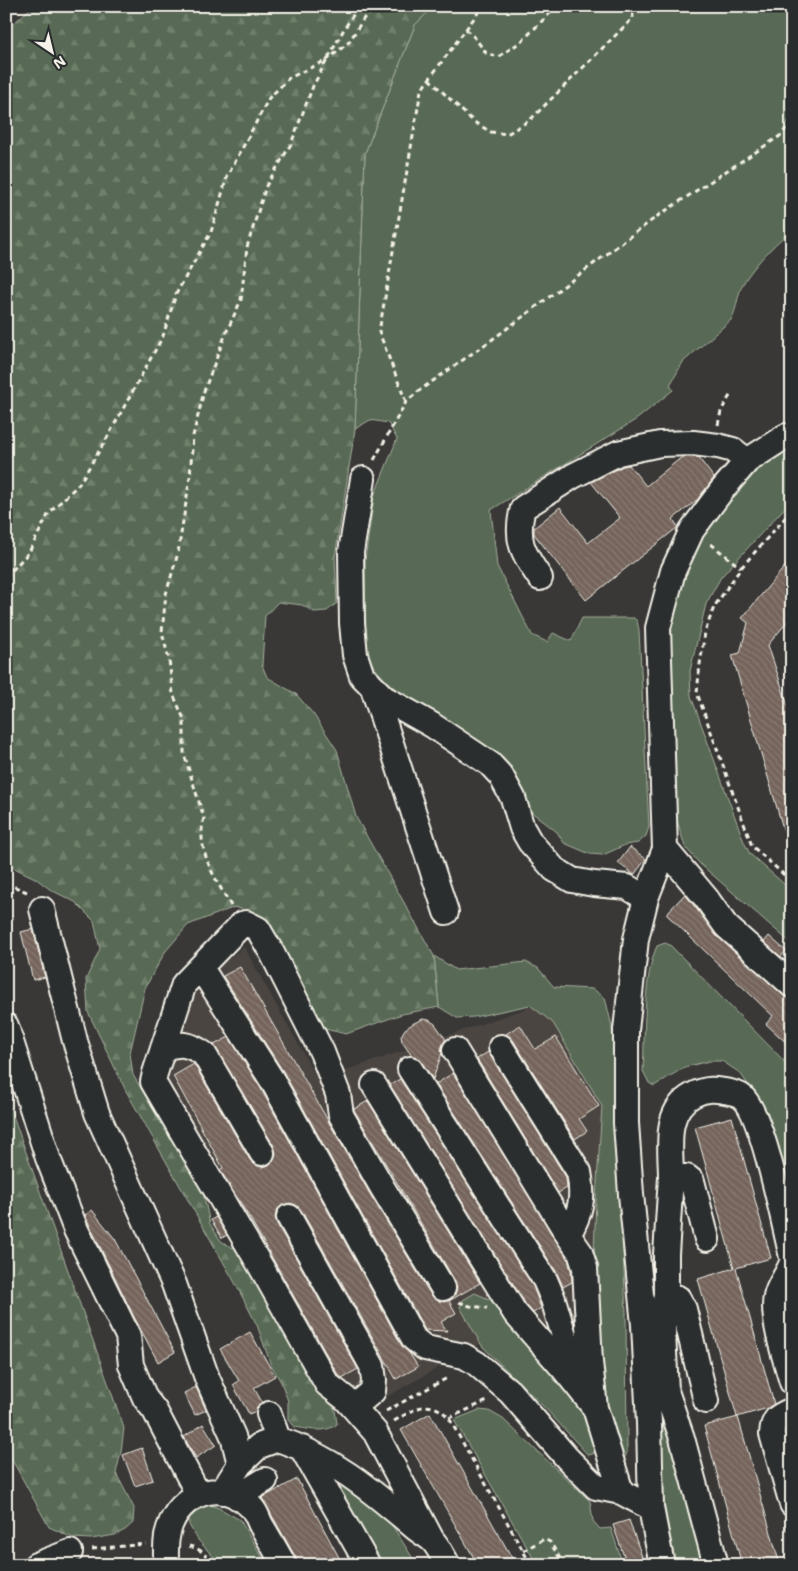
<svg xmlns="http://www.w3.org/2000/svg" width="798" height="1571" font-family="'Shantell Sans',sans-serif">
<defs>
<pattern id="forest-firs" width="22" height="20" patternUnits="userSpaceOnUse" patternTransform="scale(1.25)"><rect width="22" height="20" fill="#586a54"/><path d="M5 1l3.5 6h-7zM16 11l3.5 6h-7z" fill="#71806d"/></pattern>
<pattern id="building-back-hatch" width="6" height="6" patternUnits="userSpaceOnUse" patternTransform="scale(1.25)"><rect width="6" height="6" fill="#74645b"/><path d="M-1 5l2 2M0 0l6 6M5-1l2 2" fill="none" stroke="#887b73"/></pattern>
</defs>
<rect width="100%" height="100%" fill="#393837"/>
<filter id="ink" filterUnits="userSpaceOnUse"><feTurbulence type="fractalNoise" baseFrequency=".02" numOctaves="2"/><feDisplacementMap in="SourceGraphic" scale="10" xChannelSelector="R" yChannelSelector="G"/><feConvolveMatrix kernelMatrix="1 2 1 2 8 2 1 2 1" color-interpolation-filters="sRGB"/></filter>
<g filter="url(#ink)">
<path fill="#4b4542" d="M 244,947 L 318,1080 L 542,1003 L 605,1110 L 591,1322 L 489,1339 L 388,1396 L 334,1385 L 159,1078 L 202,980 Z"/>
<path fill="#586a54" stroke="#a6ae9e" d="M 434,6 L 792,6 L 792,231 C 778,239 749,271 742,286 C 737,297 737,309 731,320 L 683,362 L 670,385 L 673,390 L 637,419 L 491,510 L 497,566 L 532,635 L 547,642 L 553,633 L 571,641 L 582,618 L 634,618 L 637,621 L 639,630 L 649,827 L 646,836 L 638,843 L 625,845 L 603,855 L 590,854 L 564,843 L 557,832 L 529,810 L 383,678 L 366,656 L 365,560 L 374,496 L 397,439 L 388,423 L 370,420 L 355,429 L 365,153 L 415,25 Z
M 792,441 L 792,500 L 721,577 L 706,604 L 690,671 L 691,696 L 744,842 L 750,854 L 792,891 L 792,944 L 700,864 L 685,847 L 676,817 L 668,638 L 669,612 L 693,544 L 759,466 Z
M 665,943 L 670,945 L 791,1068 L 792,1199 L 781,1154 L 768,1113 L 740,1073 L 722,1061 L 709,1061 L 685,1067 L 654,1086 L 649,1083 L 643,1071 C 645,1037 643,976 657,946 Z
M 434,956 L 456,970 L 526,962 L 538,968 L 554,987 L 593,989 L 605,998 L 612,1026 L 626,1313 L 627,1453 L 624,1459 L 621,1459 L 602,1390 L 593,1287 L 596,1197 L 602,1106 L 553,1023 L 530,1005 L 474,1017 L 457,1018 L 439,1007 Z
M 475,1293 L 491,1300 L 521,1339 L 551,1370 L 573,1397 L 587,1421 L 596,1449 L 593,1454 L 588,1455 L 545,1408 L 482,1346 L 460,1307 L 463,1300 Z
M 479,1410 L 489,1411 L 503,1419 L 590,1501 L 593,1521 L 600,1529 L 611,1528 L 623,1565 L 537,1565 L 454,1420 Z
M 662,1421 L 664,1422 L 704,1565 L 676,1565 C 667,1519 654,1468 662,1421 Z
M 336,1478 L 370,1504 L 392,1525 L 417,1565 L 378,1565 L 332,1480 Z
M 201,1502 L 219,1508 L 240,1520 L 267,1565 L 221,1565 L 198,1540 L 189,1525 L 189,1512 Z"/>
<path fill="url(#forest-firs)" stroke="#a6ae9e" d="M 33,6 L 434,6 L 415,25 L 365,153 L 355,429 L 335,557 L 337,603 L 327,611 L 314,612 L 302,605 L 278,602 L 265,616 L 262,665 L 267,677 L 296,694 L 314,715 L 337,750 L 356,817 L 434,956 L 439,1007 L 402,1014 L 346,1034 L 325,1029 L 273,931 L 256,914 L 235,907 L 188,925 L 165,952 L 145,988 L 130,1053 L 133,1075 L 203,1192 L 210,1224 L 221,1241 L 231,1247 L 244,1249 L 334,1402 L 337,1424 C 325,1434 309,1429 294,1427 L 288,1420 L 288,1401 L 281,1382 L 271,1365 L 257,1325 L 234,1281 L 126,1091 L 88,1012 L 86,979 L 100,949 L 94,921 L 75,902 L 51,890 L 35,878 L 6,864 L 6,30 Z
M 6,1096 L 124,1428 L 121,1452 L 116,1473 L 134,1508 L 133,1523 L 125,1530 L 115,1535 L 91,1539 L 73,1538 L 49,1527 L 6,1449 Z"/>
<path fill="url(#building-back-hatch)" stroke="#f4f1e8" d="M 682,457 L 698,457 L 714,478 L 697,500 L 673,519 L 678,527 L 586,600 L 534,534 L 534,528 L 560,507 L 588,543 L 620,518 L 591,482 L 623,466 L 629,465 L 646,486 Z
M 792,558 L 792,616 L 768,645 L 792,718 L 792,841 L 787,842 L 732,655 L 740,653 L 748,623 L 742,618 Z
M 630,847 L 646,859 L 634,875 L 618,863 Z
M 685,894 L 717,936 L 783,995 L 789,999 L 792,998 L 792,1048 L 766,1024 L 773,1016 L 666,914 Z
M 33,929 L 45,977 L 33,980 L 21,932 Z
M 769,936 L 786,951 L 781,957 L 764,942 Z
M 240,967 L 370,1194 L 431,1295 L 437,1300 L 444,1302 L 450,1300 L 455,1294 L 457,1287 L 455,1281 L 354,1110 L 354,1109 L 368,1101 L 480,1283 L 449,1301 L 456,1313 L 441,1322 L 447,1331 L 425,1330 L 284,1073 L 223,976 Z
M 423,1019 L 429,1020 L 435,1024 L 445,1038 L 445,1041 L 441,1050 L 442,1053 L 433,1079 L 421,1061 L 417,1057 L 412,1056 L 402,1042 L 401,1036 L 405,1029 L 414,1023 Z
M 520,1025 L 535,1049 L 556,1037 L 599,1106 L 579,1119 L 587,1131 L 575,1139 L 513,1040 L 506,1034 Z
M 229,1037 L 260,1087 L 402,1346 L 410,1354 L 418,1367 L 396,1379 L 301,1210 L 296,1205 L 290,1203 L 283,1205 L 277,1210 L 275,1217 L 277,1224 L 358,1369 L 342,1378 L 338,1375 L 251,1220 L 220,1170 L 223,1168 L 173,1076 L 194,1064 L 250,1160 L 255,1165 L 262,1167 L 269,1165 L 274,1159 L 276,1153 L 274,1146 L 214,1045 Z
M 488,1052 L 566,1177 L 567,1188 L 558,1193 L 477,1059 Z
M 453,1073 L 568,1259 L 571,1270 L 572,1282 L 563,1287 L 557,1273 L 436,1084 Z
M 400,1079 L 533,1286 L 541,1308 L 533,1313 L 526,1305 L 390,1085 Z
M 732,1117 L 771,1258 L 736,1268 L 774,1404 L 768,1408 L 737,1417 L 698,1279 L 734,1268 L 695,1127 Z
M 92,1210 L 115,1239 L 175,1352 L 158,1362 L 134,1317 L 89,1224 L 85,1215 Z
M 216,1217 L 227,1235 L 222,1238 L 211,1220 Z
M 250,1332 L 275,1376 L 254,1388 L 262,1402 L 258,1406 L 256,1411 L 249,1414 L 233,1385 L 239,1381 L 220,1349 Z
M 196,1387 L 206,1410 L 195,1415 L 184,1393 Z
M 430,1413 L 516,1565 L 478,1565 L 441,1500 L 401,1430 Z
M 738,1417 L 748,1452 L 780,1565 L 742,1565 L 704,1426 Z
M 203,1424 L 216,1445 L 196,1458 L 184,1437 Z
M 142,1448 L 153,1480 L 135,1486 L 123,1455 Z
M 297,1479 L 343,1565 L 298,1565 L 296,1558 L 262,1498 Z
M 629,1520 L 645,1565 L 627,1565 L 613,1525 Z"/>
<g fill="none" stroke-linecap="round" stroke-linejoin="round">
<defs>
<path id="minor" d="M 363,479 L 351,552 L 352,623 L 355,655 L 362,676 L 384,698 L 432,725 L 490,764 L 501,776 L 513,798 L 522,828 L 530,842 L 554,869 L 572,880 L 594,884 L 627,887 L 646,898
M 540,578 C 522,552 515,539 523,508 L 573,476 L 618,453 L 660,444 L 693,443 L 718,446 L 733,450 L 747,461
M 373,688 L 446,912
M 665,849 L 706,898 L 726,926 L 792,985
M 42,909 L 75,1041 L 97,1113 L 174,1284 L 207,1378 L 233,1436 L 240,1464
M 201,968 L 272,1080 L 414,1339 L 425,1348 L 464,1356 L 476,1363 L 510,1392 L 567,1458 L 596,1487 L 621,1492 L 651,1508 L 649,1423 L 644,1325 L 631,1194 L 626,1123 L 626,1030 L 636,939 L 646,898 L 665,849 L 658,628 L 673,571 L 692,530 L 722,490 L 747,461 L 786,436
M 6,1026 L 48,1158 L 76,1230 L 128,1336 L 131,1365 L 145,1398 L 155,1411 L 198,1494
M 163,1048 C 181,1043 188,1043 204,1054 L 262,1153
M 455,1050 L 568,1235
M 410,1069 L 545,1280 L 553,1299 L 565,1339 L 595,1408 L 621,1492
M 374,1085 L 515,1313 L 563,1368 L 595,1408 L 590,1362 L 585,1268 L 580,1252 L 568,1235 C 581,1213 584,1197 579,1172 L 501,1047
M 671,1177 C 671,1148 663,1111 693,1095 C 706,1088 716,1089 730,1092 C 733,1093 738,1094 741,1096 C 763,1111 784,1226 792,1257
M 289,1217 L 372,1366 L 374,1380 L 373,1391 L 354,1407
M 707,1239 L 692,1181 L 687,1177 L 671,1177 L 666,1254 L 666,1293 L 663,1333 L 666,1391 L 682,1438 L 716,1565
M 792,1262 C 788,1275 778,1285 776,1297 C 771,1316 786,1362 792,1382
M 666,1293 L 678,1298 L 684,1309 L 706,1401
M 792,1410 C 778,1416 773,1418 772,1434 L 792,1504
M 269,1414 L 278,1439
M 302,1448 L 368,1565
M 222,1492 L 240,1464 L 259,1446 L 278,1439 C 330,1456 371,1490 412,1525 C 418,1531 425,1534 431,1539 C 438,1545 443,1557 448,1565
M 237,1497 L 265,1480
M 651,1508 L 662,1565
M 432,1540 L 375,1432 L 346,1399 L 327,1384 L 264,1272 L 153,1082 L 155,1073 L 184,984 L 242,924 L 246,923 L 258,929 L 272,953 L 322,1052 L 338,1094 L 341,1115 L 382,1187 L 443,1288
M 36,1565 L 70,1552
M 166,1565 C 166,1551 165,1536 171,1523 C 185,1490 226,1479 252,1508 C 256,1512 258,1519 261,1525 C 269,1538 276,1551 284,1565"/>
</defs>
<use href="#minor" stroke="#f4f1e8" stroke-width="28"/>
<path stroke="#f4f1e8" stroke-width="3" stroke-dasharray="5 4" stroke-linecap="butt" d="M 466,29 L 475,38 L 486,53 L 498,57 L 522,41 L 557,6
M 429,79 L 474,122 L 491,132 L 507,134 L 530,120 L 633,18 L 632,6
M 406,402 L 379,332 L 421,90 L 483,6
M 718,425 L 721,411 L 731,394
M 374,460 L 406,402 L 420,390 L 497,336 L 659,215 L 780,136 L 786,129 L 792,114
M 792,510 L 741,568 L 714,607 L 705,632 L 700,664 L 697,693 L 752,846 L 792,882
M 711,544 L 741,568
M 6,577 L 29,552 L 49,513 L 79,484 L 107,438 L 163,336 L 176,294 L 211,232 L 227,177 L 269,98 L 289,78 L 327,60 L 349,42 L 364,18 L 378,6
M 6,883 L 27,892
M 231,906 C 216,879 195,850 204,818 L 184,754 L 184,719 L 173,694 L 169,660 L 162,632 L 166,594 L 178,553 L 190,477 L 193,436 L 204,391 L 226,333 L 241,300 L 247,247 L 266,186 L 291,144 L 313,86 L 327,60 L 344,29 L 359,6
M 459,1302 L 470,1306 L 487,1308
M 386,1411 L 449,1377
M 449,1418 L 487,1401
M 394,1421 C 414,1410 429,1396 449,1418 L 531,1565
M 787,1526 L 792,1544
M 189,1546 C 200,1549 207,1553 209,1565
M 92,1549 L 146,1544
M 523,1551 L 544,1539 L 550,1542 L 564,1565"/>
<use href="#minor" stroke="#2a2d2e" stroke-width="24"/>
</g>
</g>
<rect width="798" height="1571" fill="none" stroke="#2a2d2e" stroke-width="25"/>
<rect x="12" y="12" width="773" height="1546" fill="none" stroke="#f4f1e8" stroke-width="2" filter="url(#ink)"/>
<g transform="translate(52 52) rotate(145)" stroke="#2a2d2e" stroke-width="4" paint-order="stroke">
<path d="M0-4L9 19L0 12L-9 19Z" fill="#f4f1e8"/>
<text y="-8" font-size="14" font-weight="bold" text-anchor="middle" fill="#f4f1e8">N</text>
</g>
</svg>
